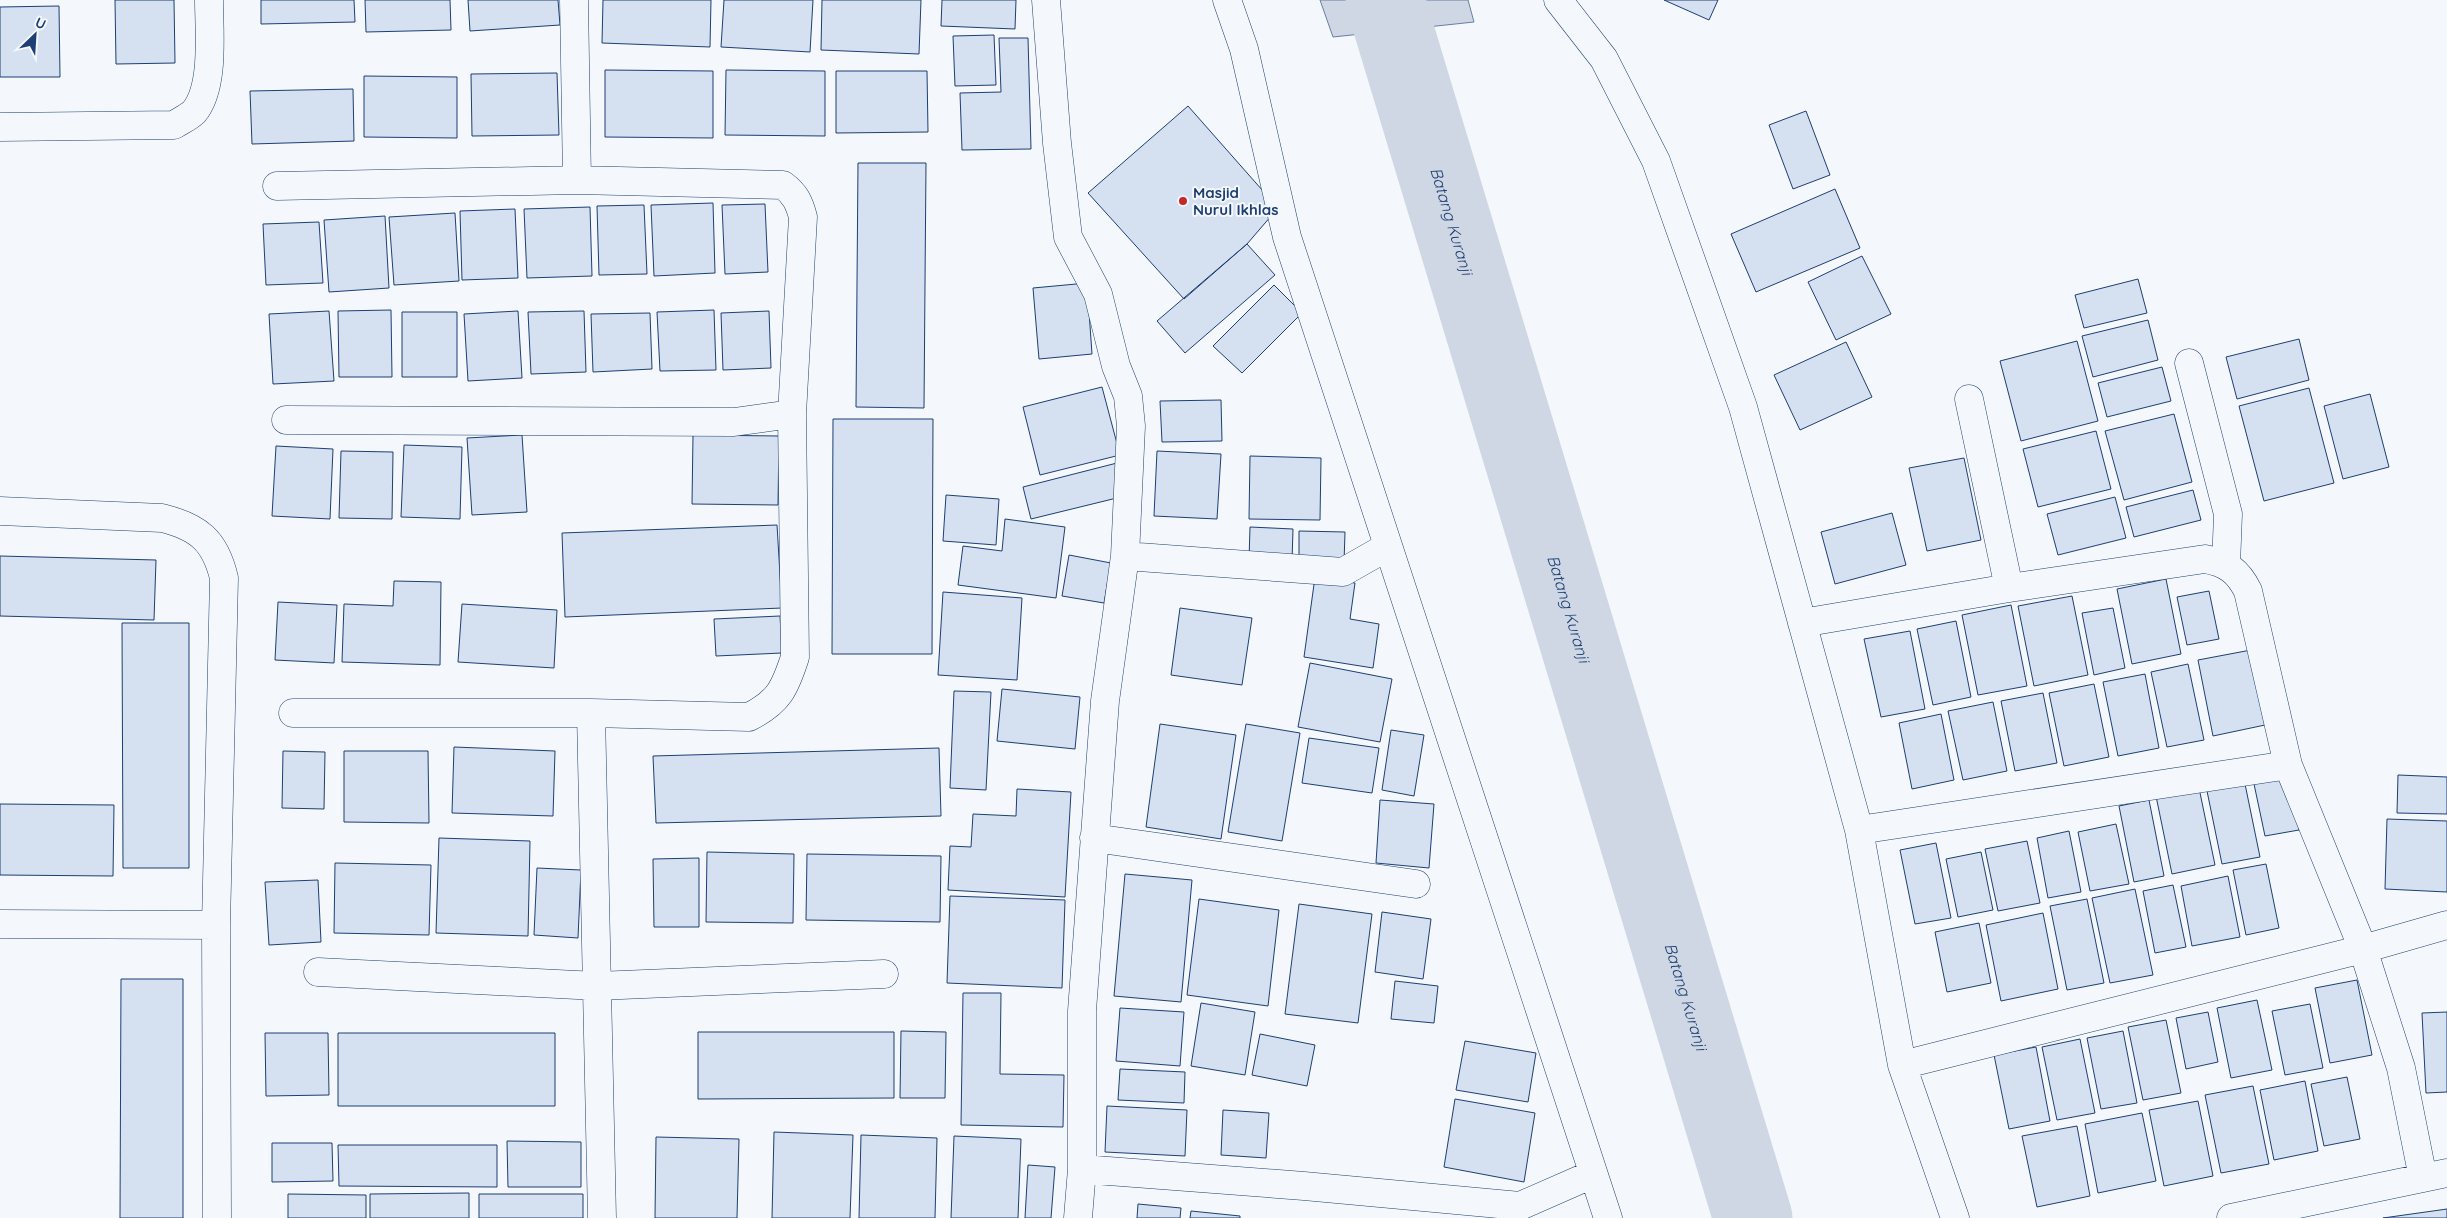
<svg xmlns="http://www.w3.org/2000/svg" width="2447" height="1218" font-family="Quicksand,sans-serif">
<rect width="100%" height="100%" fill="#f4f7fb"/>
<path fill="#cfd7e4" stroke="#687fa3" d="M 1320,0 L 1468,0 L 1474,22 L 1333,37 Z"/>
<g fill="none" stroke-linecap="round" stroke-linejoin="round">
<path stroke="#cfd7e4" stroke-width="79" id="s1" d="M 1385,0 L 1753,1218"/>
</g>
<path fill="#d5e0f0" stroke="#1d3f73" d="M 115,0 L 174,0 L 175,63 L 116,64 Z
M 261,0 L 354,0 L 355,22 L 261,24 Z
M 365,0 L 450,0 L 451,30 L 366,32 Z
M 468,0 L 558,0 L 560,25 L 470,31 Z
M 603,0 L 711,0 L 710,47 L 602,43 Z
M 724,0 L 813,0 L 810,52 L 721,47 Z
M 822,0 L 921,0 L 919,54 L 821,50 Z
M 942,0 L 1016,0 L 1015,29 L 941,26 Z
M 1664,0 L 1718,0 L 1709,20 Z
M 59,6 L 60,77 L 0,77 L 0,7 Z
M 994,35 L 996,85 L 955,86 L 953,36 Z
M 999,38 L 1028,38 L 1031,149 L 962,150 L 960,93 L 1001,92 Z
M 605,70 L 713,71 L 713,138 L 605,137 Z
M 726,70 L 825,71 L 825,136 L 725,135 Z
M 836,71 L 927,71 L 928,132 L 836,133 Z
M 557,73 L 559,135 L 472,136 L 471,74 Z
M 364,76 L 457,77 L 457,138 L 364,137 Z
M 353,89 L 354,141 L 252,144 L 250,91 Z
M 1188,106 L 1278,208 L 1247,244 L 1184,299 L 1088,193 Z
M 1806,111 L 1830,175 L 1793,189 L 1769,125 Z
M 858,163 L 926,163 L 924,408 L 856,407 Z
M 1835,189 L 1860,248 L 1756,292 L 1731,234 Z
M 713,203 L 715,273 L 654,276 L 651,205 Z
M 765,204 L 768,272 L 725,274 L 722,205 Z
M 644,205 L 647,274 L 599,275 L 597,206 Z
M 590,207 L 592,276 L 527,278 L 524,209 Z
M 515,209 L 518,278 L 462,280 L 460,211 Z
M 455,213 L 459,281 L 394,285 L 389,217 Z
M 385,216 L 389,288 L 329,292 L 324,220 Z
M 319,222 L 323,283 L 266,285 L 263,224 Z
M 1247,244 L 1275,275 L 1185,353 L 1157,321 Z
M 1862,256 L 1891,314 L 1836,340 L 1808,282 Z
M 2138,279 L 2147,313 L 2084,328 L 2075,295 Z
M 1087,283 L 1092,354 L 1039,359 L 1033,288 Z
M 1274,285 L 1302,313 L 1242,373 L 1213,346 Z
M 391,310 L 392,377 L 339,377 L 338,311 Z
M 714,310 L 716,370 L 660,371 L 657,312 Z
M 329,311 L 334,381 L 273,384 L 269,314 Z
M 518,311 L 522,378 L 468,381 L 464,314 Z
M 584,311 L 586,372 L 531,374 L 528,312 Z
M 769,311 L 771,368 L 723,370 L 721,313 Z
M 402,312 L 457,312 L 457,377 L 402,377 Z
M 650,313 L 652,369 L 593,372 L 591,314 Z
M 2148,320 L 2158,360 L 2093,377 L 2082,336 Z
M 2299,339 L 2309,380 L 2237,399 L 2226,357 Z
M 2077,341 L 2098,421 L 2021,441 L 2000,361 Z
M 1846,342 L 1872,397 L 1800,430 L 1774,375 Z
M 2162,367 L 2171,401 L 2107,417 L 2098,383 Z
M 1102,387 L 1120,455 L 1040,475 L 1023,407 Z
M 2309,388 L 2334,483 L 2264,501 L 2239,406 Z
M 2370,394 L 2389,467 L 2343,479 L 2324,406 Z
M 1221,400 L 1222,441 L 1162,442 L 1160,401 Z
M 2174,414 L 2192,482 L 2124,500 L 2105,431 Z
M 833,419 L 933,419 L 932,654 L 832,654 Z
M 2096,431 L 2111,489 L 2038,507 L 2023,449 Z
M 522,435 L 527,512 L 472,515 L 467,438 Z
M 693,435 L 779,436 L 778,505 L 692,504 Z
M 404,445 L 462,447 L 460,519 L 401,517 Z
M 276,446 L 333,449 L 330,519 L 272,516 Z
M 341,451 L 393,452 L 392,519 L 339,518 Z
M 1157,451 L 1221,454 L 1217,519 L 1154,516 Z
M 1250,456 L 1321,458 L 1320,520 L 1249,519 Z
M 1964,458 L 1981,540 L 1927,551 L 1909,468 Z
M 1117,463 L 1125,496 L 1031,519 L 1023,487 Z
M 2193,490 L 2201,520 L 2134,537 L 2126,507 Z
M 946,495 L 999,499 L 996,545 L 943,541 Z
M 2115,497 L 2126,538 L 2058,555 L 2047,514 Z
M 1892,513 L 1906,565 L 1835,584 L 1821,532 Z
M 1005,519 L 1065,527 L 1056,598 L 958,585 L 963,546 L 1002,551 Z
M 777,525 L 782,608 L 565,617 L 562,533 Z
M 1250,527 L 1293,529 L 1292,561 L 1249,560 Z
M 1299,531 L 1345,532 L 1344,563 L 1299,561 Z
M 1069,555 L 1111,563 L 1104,603 L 1062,596 Z
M 0,556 L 156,560 L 154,620 L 0,616 Z
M 1315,577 L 1355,583 L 1350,619 L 1379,624 L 1373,668 L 1304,657 Z
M 2166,579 L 2181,654 L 2132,664 L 2117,589 Z
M 394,581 L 441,582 L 440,665 L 342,662 L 344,604 L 393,606 Z
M 2209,591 L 2219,639 L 2187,645 L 2177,597 Z
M 943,592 L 1022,598 L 1017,680 L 938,675 Z
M 2072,596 L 2088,675 L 2034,686 L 2018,606 Z
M 278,602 L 337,605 L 334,663 L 275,660 Z
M 462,604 L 557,610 L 554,668 L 458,662 Z
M 2011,605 L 2027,686 L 1978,695 L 1962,615 Z
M 1180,608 L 1252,618 L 1242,685 L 1171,675 Z
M 2113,608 L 2125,668 L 2094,675 L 2082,613 Z
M 780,616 L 782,653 L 716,656 L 714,619 Z
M 1956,621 L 1971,697 L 1933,705 L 1917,629 Z
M 122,623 L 189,623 L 189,868 L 123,868 Z
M 1910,631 L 1925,709 L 1881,717 L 1864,639 Z
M 2251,650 L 2265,725 L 2213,736 L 2198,660 Z
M 1310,663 L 1392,679 L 1380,742 L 1298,727 Z
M 2188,664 L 2204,740 L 2167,747 L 2151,672 Z
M 2145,674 L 2159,748 L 2118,756 L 2103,682 Z
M 2094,684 L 2109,757 L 2064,766 L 2049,693 Z
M 1002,689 L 1080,697 L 1075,749 L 997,741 Z
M 954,691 L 991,692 L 986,790 L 950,788 Z
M 2043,693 L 2057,763 L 2015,771 L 2001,701 Z
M 1993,702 L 2007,771 L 1963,780 L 1948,711 Z
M 1941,714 L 1954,780 L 1912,789 L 1899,723 Z
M 1160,724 L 1236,735 L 1221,839 L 1146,827 Z
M 1246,724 L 1300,733 L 1282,841 L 1228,832 Z
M 1391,730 L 1424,735 L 1414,796 L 1382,790 Z
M 1309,738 L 1379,748 L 1372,793 L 1302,783 Z
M 454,747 L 555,751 L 553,816 L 452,813 Z
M 939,748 L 941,816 L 656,823 L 653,756 Z
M 283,751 L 325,752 L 324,809 L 282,808 Z
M 344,751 L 428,751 L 429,823 L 344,822 Z
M 2398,775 L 2447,777 L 2447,814 L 2397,813 Z
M 2289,778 L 2299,830 L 2265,836 L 2254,784 Z
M 2245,784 L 2260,857 L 2222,864 L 2207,791 Z
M 2199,788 L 2215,865 L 2172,874 L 2156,796 Z
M 1017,789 L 1071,792 L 1065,897 L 948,890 L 950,846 L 971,847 L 973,814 L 1016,816 Z
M 1380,800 L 1434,804 L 1429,868 L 1376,863 Z
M 2149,800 L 2164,876 L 2134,882 L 2119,806 Z
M 0,804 L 114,805 L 113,876 L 0,875 Z
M 2387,819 L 2447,821 L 2447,892 L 2385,889 Z
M 2116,824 L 2129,884 L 2090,891 L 2078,832 Z
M 2069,831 L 2081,892 L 2048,898 L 2037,838 Z
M 439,838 L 530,841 L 528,936 L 436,933 Z
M 2027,841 L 2040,903 L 1998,911 L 1985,849 Z
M 1936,843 L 1951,918 L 1915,924 L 1900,850 Z
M 707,852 L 794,854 L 793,923 L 706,922 Z
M 1981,852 L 1993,910 L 1958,917 L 1946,859 Z
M 807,854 L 941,856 L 940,922 L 806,920 Z
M 699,858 L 699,927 L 654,927 L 653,859 Z
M 335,863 L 431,865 L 429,935 L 334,933 Z
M 2266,864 L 2279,928 L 2246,935 L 2233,870 Z
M 537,868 L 581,870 L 578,938 L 534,935 Z
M 1125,874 L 1192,880 L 1181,1002 L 1114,996 Z
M 2228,876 L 2240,937 L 2192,946 L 2181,886 Z
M 318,880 L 321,942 L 269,945 L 265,882 Z
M 2173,885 L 2186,947 L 2155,953 L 2143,891 Z
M 2135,889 L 2153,975 L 2110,983 L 2092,898 Z
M 950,896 L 1065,900 L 1062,988 L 947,983 Z
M 1199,899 L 1279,910 L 1268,1006 L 1187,995 Z
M 2087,899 L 2104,983 L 2067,990 L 2050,906 Z
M 1299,904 L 1372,914 L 1358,1023 L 1285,1014 Z
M 1382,912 L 1431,919 L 1423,979 L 1375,972 Z
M 2043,913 L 2058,989 L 2001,1001 L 1986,925 Z
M 1979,923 L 1991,983 L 1947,992 L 1935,932 Z
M 121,979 L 183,979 L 183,1218 L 120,1218 Z
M 2357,980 L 2372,1055 L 2330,1063 L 2315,988 Z
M 1395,981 L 1438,986 L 1434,1023 L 1391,1019 Z
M 963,993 L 1001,993 L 1000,1074 L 1064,1075 L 1063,1127 L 961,1125 Z
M 2257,1000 L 2272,1070 L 2231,1078 L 2217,1008 Z
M 1201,1003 L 1255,1012 L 1245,1075 L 1191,1066 Z
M 2310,1004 L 2323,1068 L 2285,1075 L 2272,1011 Z
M 1120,1008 L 1184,1012 L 1180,1066 L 1116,1061 Z
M 2208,1012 L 2218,1062 L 2186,1069 L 2176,1018 Z
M 2447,1012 L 2447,1092 L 2426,1093 L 2422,1013 Z
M 2166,1020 L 2181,1093 L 2143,1100 L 2128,1027 Z
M 901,1031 L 946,1032 L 945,1098 L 900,1098 Z
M 2123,1031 L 2137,1103 L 2101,1109 L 2087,1038 Z
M 698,1032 L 894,1032 L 894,1098 L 698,1099 Z
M 265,1033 L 328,1033 L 329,1095 L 266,1096 Z
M 338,1033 L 555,1033 L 555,1106 L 338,1106 Z
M 1260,1034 L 1315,1045 L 1307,1086 L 1252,1075 Z
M 2080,1039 L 2095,1113 L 2057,1120 L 2042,1047 Z
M 1465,1041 L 1536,1053 L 1528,1102 L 1456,1090 Z
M 2036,1047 L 2050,1121 L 2009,1129 L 1994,1055 Z
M 1120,1069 L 1185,1072 L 1184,1103 L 1118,1100 Z
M 2347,1077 L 2360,1139 L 2324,1146 L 2311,1084 Z
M 2305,1081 L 2318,1151 L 2274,1160 L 2260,1090 Z
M 2253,1086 L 2269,1164 L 2221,1173 L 2205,1095 Z
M 1455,1099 L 1535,1113 L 1524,1182 L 1444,1167 Z
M 2198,1101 L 2213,1176 L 2164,1186 L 2149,1110 Z
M 1107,1106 L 1187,1110 L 1185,1156 L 1105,1152 Z
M 1223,1110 L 1269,1113 L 1266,1158 L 1221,1155 Z
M 2142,1113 L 2156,1181 L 2098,1193 L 2085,1124 Z
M 2077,1126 L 2090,1196 L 2037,1207 L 2022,1136 Z
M 774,1132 L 853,1135 L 850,1218 L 772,1218 Z
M 861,1135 L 937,1138 L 935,1218 L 859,1218 Z
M 954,1136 L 1021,1139 L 1018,1218 L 951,1218 Z
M 656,1137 L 739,1139 L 737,1218 L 655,1218 Z
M 507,1141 L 581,1142 L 581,1187 L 508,1187 Z
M 272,1143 L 332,1143 L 333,1181 L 272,1182 Z
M 338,1145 L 497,1145 L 497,1187 L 339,1186 Z
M 1028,1165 L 1055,1167 L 1051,1218 L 1025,1218 Z
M 469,1193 L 469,1218 L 370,1218 L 370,1194 Z
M 288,1194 L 366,1195 L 366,1218 L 288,1218 Z
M 479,1194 L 583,1194 L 583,1218 L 479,1218 Z
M 1138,1204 L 1181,1208 L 1180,1218 L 1137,1218 Z
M 2447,1209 L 2447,1218 L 2383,1218 Z
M 1191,1211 L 1240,1216 L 1240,1218 L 1190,1218 Z"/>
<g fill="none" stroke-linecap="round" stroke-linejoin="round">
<defs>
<path id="minor" d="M 574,0 L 577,180
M 1046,0 L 1057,143 L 1068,237 L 1098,294 L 1116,366 L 1128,396 L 1131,426 L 1125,556 L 1105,701 L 1082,1011 L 1082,1169 L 1078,1218
M 1227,0 L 1244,49 L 1287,237 L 1608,1218
M 1558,0 L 1604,59 L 1656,161 L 1743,407 L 1859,830 L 1902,1065 L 1955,1218
M 0,127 L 174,125 C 180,121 189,117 194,112 C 215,87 209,31 209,0
M 277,186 L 577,180 L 783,185 C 795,194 799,202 803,217 L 792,414 L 795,657 C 785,688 779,702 749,717 L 591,713 L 293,713
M 2189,363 L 2228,514 L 2226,565
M 1969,399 L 2009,588
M 286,420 L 734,422 L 792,414
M 0,511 L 162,518 C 198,527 215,540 224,578 L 216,925 L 217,1218
M 1125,556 L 1343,572 L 1387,547
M 1802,623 L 2009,588 L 2205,559 C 2227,563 2238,571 2248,591 L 2288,765 L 2363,949 L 2401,1068 L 2423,1178
M 591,713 L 602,1218
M 1859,830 L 2288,765
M 1094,838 L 1416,884
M 0,924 L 216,925
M 318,972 L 597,986 L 884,974
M 1902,1065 L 2363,949 L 2447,925
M 1082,1169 L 1304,1186 L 1520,1206 L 1593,1174
M 2231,1218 L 2447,1173"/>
</defs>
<use href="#minor" stroke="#1d3f73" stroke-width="29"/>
<use href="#minor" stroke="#f4f7fb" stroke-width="28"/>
</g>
<circle fill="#c62828" stroke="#f4f7fb" stroke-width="2" cx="1183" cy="201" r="5"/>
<g text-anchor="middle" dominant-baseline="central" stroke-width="4" stroke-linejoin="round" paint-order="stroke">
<g font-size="15" font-weight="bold" fill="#1d3f73" stroke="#f4f7fb" text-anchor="start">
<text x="1193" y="192">Masjid<tspan x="1193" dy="17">Nurul Ikhlas</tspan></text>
</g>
<g font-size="16" font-style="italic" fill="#1d3f73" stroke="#f4f7fb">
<text stroke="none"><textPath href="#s1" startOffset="231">Batang Kuranji</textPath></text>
<text stroke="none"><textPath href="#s1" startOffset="636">Batang Kuranji</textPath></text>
<text stroke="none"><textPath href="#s1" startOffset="1041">Batang Kuranji</textPath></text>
</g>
</g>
<g transform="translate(35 35) rotate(25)" stroke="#f4f7fb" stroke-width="4" paint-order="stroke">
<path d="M0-4L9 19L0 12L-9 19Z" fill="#1d3f73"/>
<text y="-8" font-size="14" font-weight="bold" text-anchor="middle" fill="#1d3f73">U</text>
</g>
</svg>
